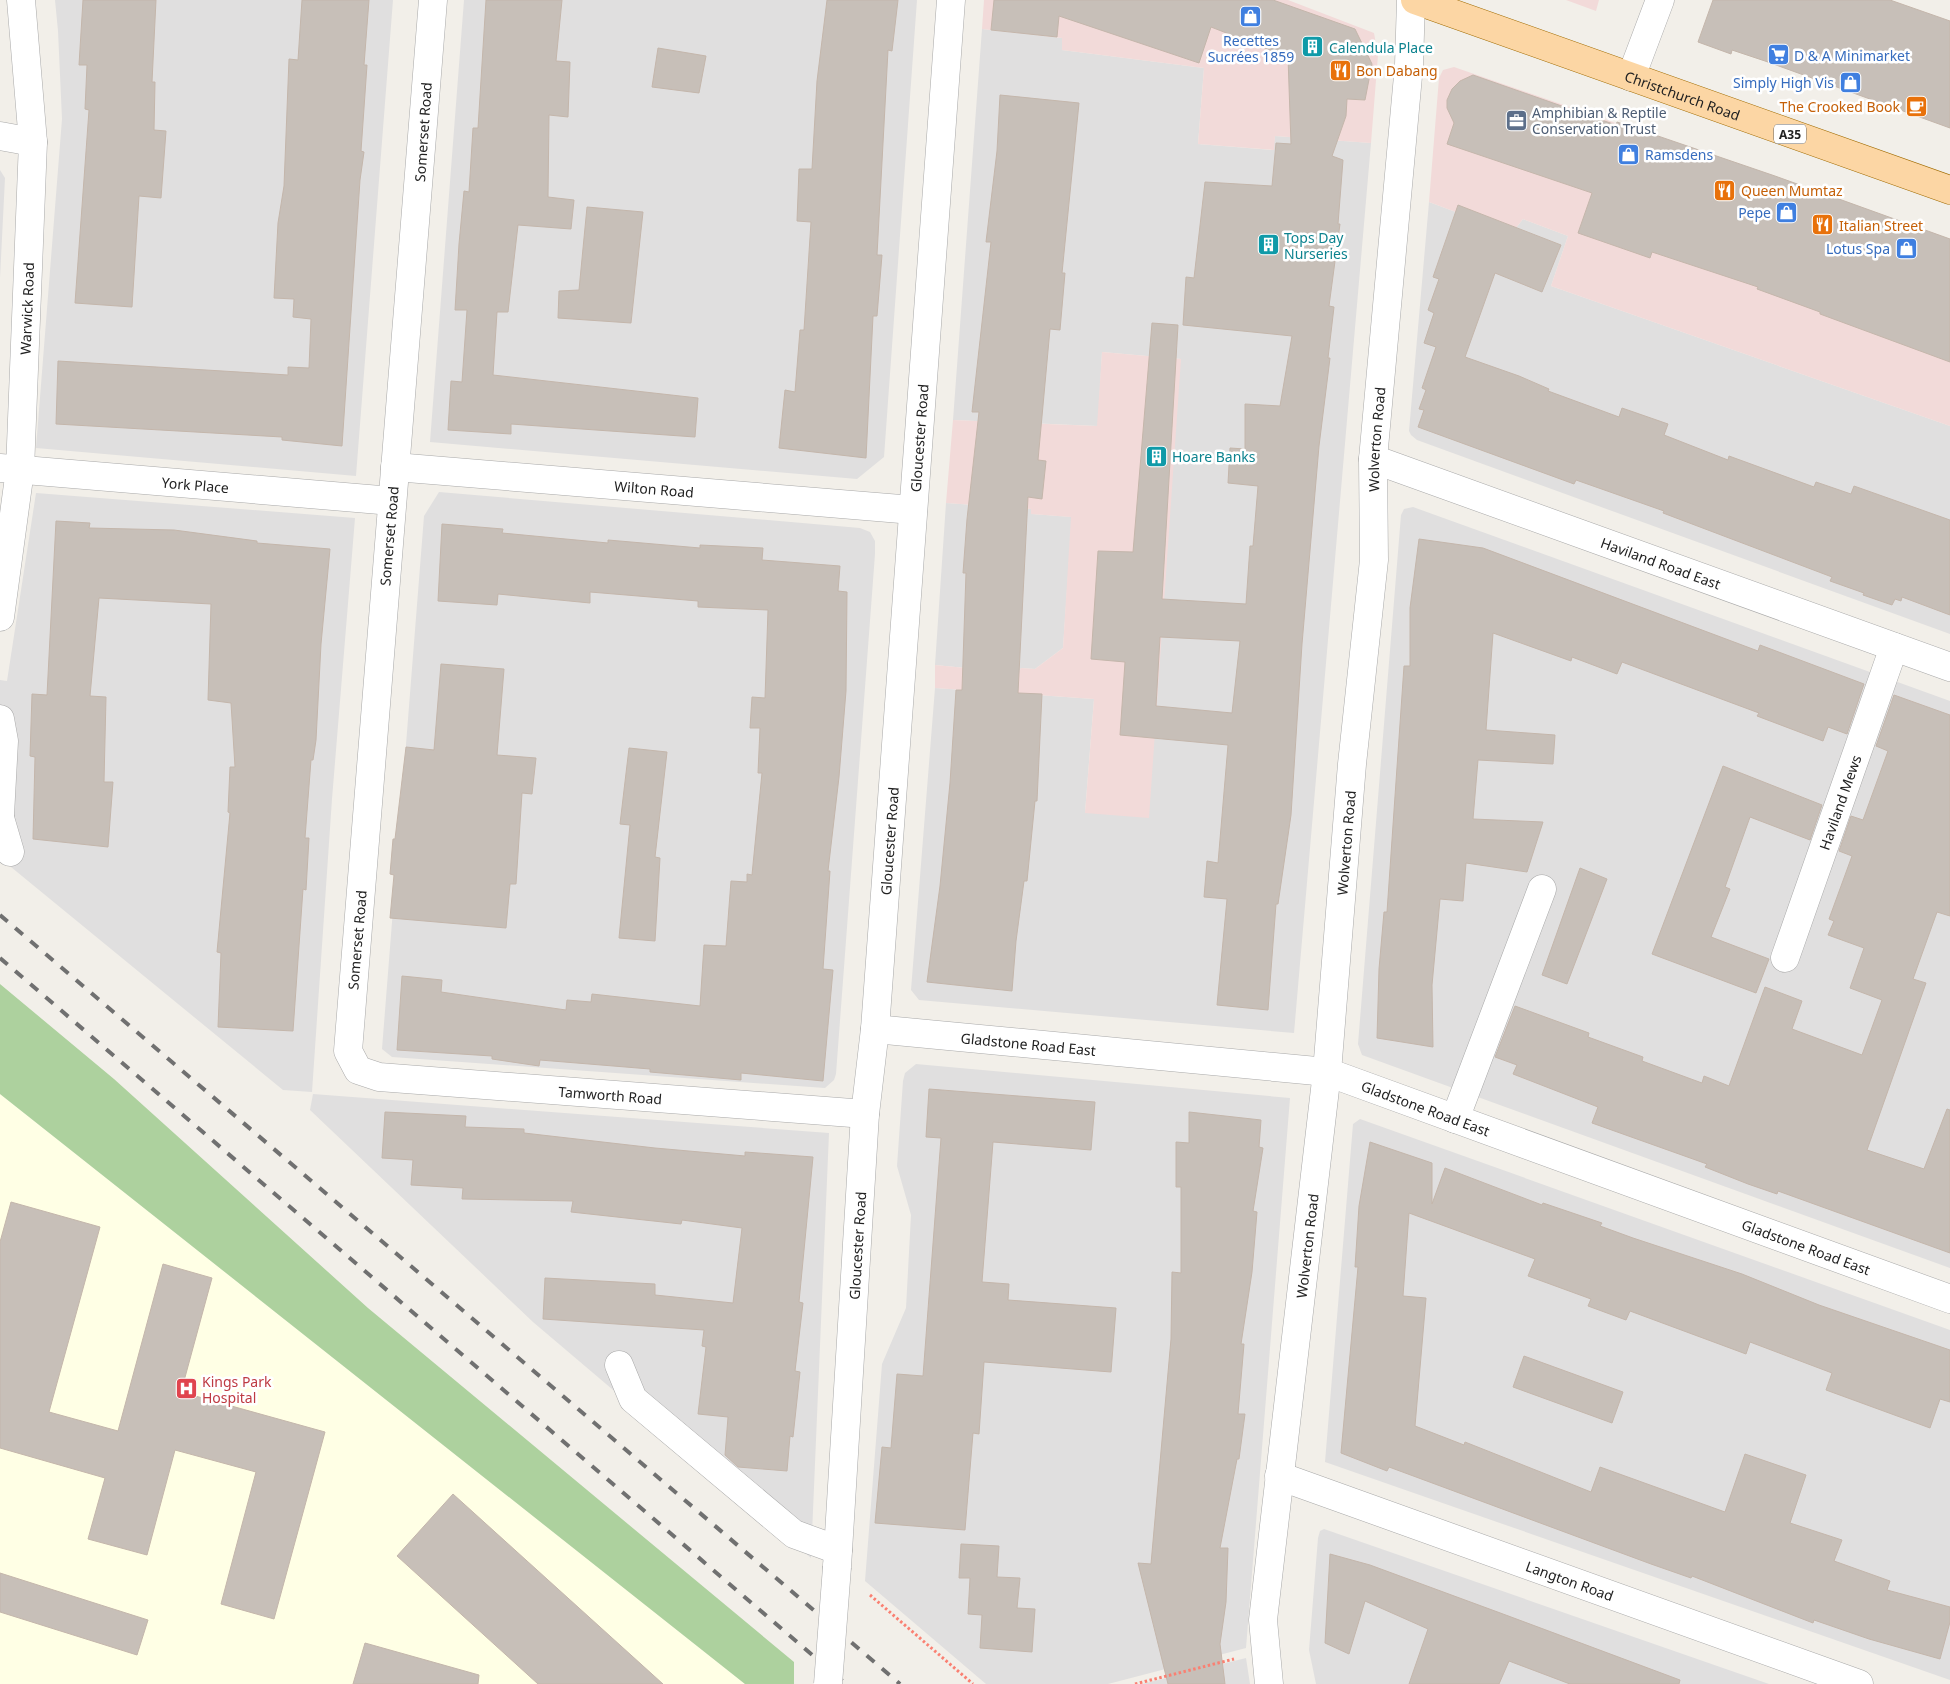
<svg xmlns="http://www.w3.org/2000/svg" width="1950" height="1684" font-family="'Noto Sans',sans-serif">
<rect width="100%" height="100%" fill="#f2efe9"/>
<path fill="#e0dfdf" d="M 55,0 L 393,0 L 356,476 L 36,448 L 62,119 L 58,31 Z
M 464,0 L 917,0 L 884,457 L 857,479 L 430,442 Z
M 982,29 L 1062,38 L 1062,50 L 1204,68 L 1198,144 L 1273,150 L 1275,136 L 1371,143 L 1294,1033 L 919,1000 L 911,990 L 935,688 L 1094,699 L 1085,813 L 1181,359 L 1102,352 L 1098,426 L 953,420 Z
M 0,170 L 5,178 L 0,278 Z
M 1429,202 L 1512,233 L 1523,219 L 1568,236 L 1551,286 L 1950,426 L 1950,634 L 1417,440 L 1411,435 L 1409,431 Z
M 439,492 L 860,528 L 870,532 L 875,541 L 875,554 L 836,1074 L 834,1080 L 825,1088 L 392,1057 L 382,1049 L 424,516 Z
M 36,493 L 355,518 L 332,799 L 312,1092 L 283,1090 L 0,858 L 0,680 L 7,681 Z
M 946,503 L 1031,509 L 1032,514 L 1072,517 L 1063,648 L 1035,669 L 1021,668 L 1018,673 L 935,665 Z
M 1413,507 L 1950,701 L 1950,1268 L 1362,1055 L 1358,1044 L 1401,515 L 1404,509 Z
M 916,1064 L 1290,1098 L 1246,1648 L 1108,1684 L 986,1684 L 865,1581 L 882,1364 L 906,1308 L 911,1215 L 897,1166 L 903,1081 L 905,1073 Z
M 313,1094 L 829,1133 L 811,1558 L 533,1322 L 310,1110 Z
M 1360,1119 L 1950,1330 L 1950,1680 L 1325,1462 L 1353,1124 Z
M 1324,1529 L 1769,1684 L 1316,1684 L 1309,1650 L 1318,1538 L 1320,1531 Z
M 1246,1658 L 1250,1684 L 1142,1684 Z"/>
<path fill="#f2dad9" d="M 984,0 L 1288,0 L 1374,33 L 1378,55 L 1371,143 L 1275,136 L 1274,150 L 1198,144 L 1204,68 L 1062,50 L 1062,38 L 982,29 Z
M 1566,0 L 1599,0 L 1596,11 Z
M 1454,67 L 1950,239 L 1950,426 L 1551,286 L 1568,236 L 1523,219 L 1512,233 L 1429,202 L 1439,78 L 1443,70 Z
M 1102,352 L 1181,359 L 1149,818 L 1085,813 L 1094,699 L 935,688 L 935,665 L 1018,673 L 1021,668 L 1035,669 L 1063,648 L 1071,517 L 1031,514 L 1031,509 L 946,503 L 953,420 L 1097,426 Z"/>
<path fill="#ffffe5" d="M 0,1094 L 745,1684 L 0,1684 Z"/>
<path fill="#add19e" d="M 0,984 L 114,1079 L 368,1308 L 794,1662 L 794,1684 L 745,1684 L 0,1094 Z"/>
<path fill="#c7bfb8" stroke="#c4b6ab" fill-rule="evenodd" d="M 83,0 L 156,0 L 152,82 L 155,82 L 154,130 L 166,131 L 161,198 L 139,196 L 132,307 L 75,303 L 89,110 L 85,109 L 87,65 L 79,65 Z
M 302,0 L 369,0 L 364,65 L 367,65 L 361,151 L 364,152 L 360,180 L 342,446 L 282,440 L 282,437 L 56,424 L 58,361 L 288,375 L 288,367 L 309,368 L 311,319 L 293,317 L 294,299 L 274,298 L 278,223 L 284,186 L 289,59 L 298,60 Z
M 486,0 L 562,0 L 556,61 L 570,62 L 568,117 L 549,115 L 548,197 L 574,200 L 571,229 L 518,225 L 508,312 L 497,312 L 493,375 L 698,398 L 695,437 L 511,424 L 511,434 L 448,430 L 451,381 L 462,382 L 467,310 L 455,310 L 459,244 L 464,191 L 469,192 L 473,128 L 478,128 Z
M 827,0 L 898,0 L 892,51 L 888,50 L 877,255 L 882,255 L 877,316 L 873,316 L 866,458 L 779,448 L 785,390 L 795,392 L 800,330 L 804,330 L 811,222 L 797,221 L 799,169 L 812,169 L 817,81 Z
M 994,0 L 1273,0 L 1355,29 L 1372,64 L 1365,100 L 1347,99 L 1346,116 L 1332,156 L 1343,160 L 1338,224 L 1340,224 L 1329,306 L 1334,307 L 1328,358 L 1330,358 L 1319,446 L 1302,644 L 1291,815 L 1278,904 L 1276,904 L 1268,1010 L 1217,1005 L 1227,899 L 1204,897 L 1207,861 L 1218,863 L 1228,745 L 1120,735 L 1125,662 L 1091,659 L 1098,551 L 1133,552 L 1152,323 L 1178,325 L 1162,599 L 1246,604 L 1250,546 L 1253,546 L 1258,486 L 1228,483 L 1230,448 L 1245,449 L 1245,404 L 1280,406 L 1292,336 L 1183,325 L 1186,277 L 1194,278 L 1205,182 L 1272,186 L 1276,143 L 1291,144 L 1288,57 L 1211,27 L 1199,63 L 1059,16 L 1057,37 L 991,30 ZM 1160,637 L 1240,641 L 1232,713 L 1156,706 Z
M 1713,0 L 1890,0 L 1950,21 L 1950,128 L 1765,61 L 1732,50 L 1731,54 L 1698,42 Z
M 658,48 L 706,56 L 699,93 L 652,87 Z
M 1473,75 L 1616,125 L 1617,122 L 1775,176 L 1950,239 L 1950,362 L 1820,314 L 1820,312 L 1757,289 L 1758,287 L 1652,252 L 1650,258 L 1578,233 L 1592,193 L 1447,144 L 1454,123 L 1447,108 L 1447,100 L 1452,89 L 1460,81 Z
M 1000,95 L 1079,103 L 1062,273 L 1065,273 L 1060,330 L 1050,329 L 1038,460 L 1046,461 L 1042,499 L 1028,497 L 1018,693 L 1042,694 L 1037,801 L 1035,801 L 1027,881 L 1024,881 L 1016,941 L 1012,991 L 927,982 L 940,886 L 950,783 L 956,690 L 962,690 L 966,573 L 963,573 L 967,519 L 979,412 L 972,412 L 991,242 L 986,242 L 997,151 Z
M 1458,205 L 1561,245 L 1542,292 L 1495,273 L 1465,357 L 1519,376 L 1549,389 L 1548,391 L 1619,417 L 1622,408 L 1668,424 L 1664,435 L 1728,460 L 1729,456 L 1814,487 L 1816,482 L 1851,494 L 1854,486 L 1950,520 L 1950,615 L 1902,597 L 1901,601 L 1895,599 L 1892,605 L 1863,595 L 1864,593 L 1830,581 L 1832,577 L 1663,513 L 1664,511 L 1576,480 L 1574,484 L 1418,427 L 1424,410 L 1419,409 L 1426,390 L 1422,388 L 1436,347 L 1424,343 L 1434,313 L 1428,310 L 1439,279 L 1433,277 Z
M 587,207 L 643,212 L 631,323 L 558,318 L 559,291 L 579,290 Z
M 56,521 L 90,523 L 89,528 L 174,530 L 257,541 L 257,543 L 330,549 L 321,644 L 316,740 L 313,760 L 311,760 L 305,838 L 309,838 L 306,890 L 303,889 L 293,1031 L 218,1027 L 221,953 L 217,952 L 230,813 L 228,812 L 230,767 L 235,767 L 231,703 L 208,700 L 211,604 L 99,598 L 90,696 L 106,697 L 104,782 L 113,782 L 108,847 L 33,839 L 35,757 L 30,756 L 32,694 L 47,695 Z
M 442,524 L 503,529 L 502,533 L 608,543 L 608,540 L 700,548 L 700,545 L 763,548 L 762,560 L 840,566 L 838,591 L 847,592 L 846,691 L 839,777 L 828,871 L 830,871 L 823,969 L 833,970 L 823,1081 L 741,1073 L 741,1080 L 650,1072 L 650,1069 L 540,1060 L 539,1066 L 492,1059 L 492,1056 L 397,1050 L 402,976 L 442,980 L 441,992 L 566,1010 L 567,1000 L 591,1002 L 592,994 L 700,1006 L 704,945 L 726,946 L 731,881 L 747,882 L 747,874 L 752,875 L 762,773 L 758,773 L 760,728 L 750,728 L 752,697 L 765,698 L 768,610 L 698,607 L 698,601 L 590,592 L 590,603 L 498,594 L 497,605 L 438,601 Z
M 1419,539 L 1483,548 L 1758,651 L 1760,645 L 1864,684 L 1847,734 L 1828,727 L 1823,741 L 1757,716 L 1759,713 L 1622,662 L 1617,674 L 1572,657 L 1571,661 L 1493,633 L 1486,730 L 1555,735 L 1553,764 L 1478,760 L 1473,819 L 1543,822 L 1527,872 L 1466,863 L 1463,901 L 1440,899 L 1432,985 L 1433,1047 L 1377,1038 L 1379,969 L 1384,912 L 1387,912 L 1404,666 L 1410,666 L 1410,608 Z
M 441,664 L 504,669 L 497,755 L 536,758 L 532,794 L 522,793 L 516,884 L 510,884 L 506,928 L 390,918 L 394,875 L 390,874 L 393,839 L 395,839 L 406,747 L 434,750 Z
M 1894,695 L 1950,715 L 1950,916 L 1937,912 L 1913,979 L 1926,983 L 1867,1150 L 1924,1169 L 1947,1109 L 1950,1110 L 1950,1253 L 1778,1191 L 1777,1194 L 1748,1184 L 1705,1167 L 1707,1164 L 1592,1123 L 1598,1107 L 1513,1074 L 1517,1065 L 1495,1057 L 1515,1006 L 1589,1033 L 1588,1037 L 1643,1057 L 1642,1061 L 1702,1083 L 1704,1076 L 1729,1086 L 1765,987 L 1802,1001 L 1792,1029 L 1862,1055 L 1882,1000 L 1850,988 L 1864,948 L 1828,935 L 1834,921 L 1829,919 L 1852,856 L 1839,851 L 1851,816 L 1863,820 L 1888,751 L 1876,746 Z
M 629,748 L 667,752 L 655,857 L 660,858 L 655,941 L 619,938 L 630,825 L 620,824 Z
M 1723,766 L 1822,805 L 1810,840 L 1750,817 L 1725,887 L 1730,889 L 1711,937 L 1769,959 L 1756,993 L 1652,954 Z
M 1580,868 L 1607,879 L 1567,984 L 1542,975 Z
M 929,1089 L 1095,1102 L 1091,1150 L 993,1142 L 982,1282 L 1009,1284 L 1008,1300 L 1116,1308 L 1111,1372 L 984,1362 L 979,1434 L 973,1433 L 965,1530 L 875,1523 L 882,1447 L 891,1448 L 897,1374 L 923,1376 L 941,1138 L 926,1137 Z
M 385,1112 L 466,1116 L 465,1127 L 524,1129 L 524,1133 L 655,1148 L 745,1156 L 745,1152 L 813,1157 L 799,1302 L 803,1303 L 795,1371 L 800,1372 L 793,1437 L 790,1436 L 787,1471 L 738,1467 L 725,1455 L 728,1417 L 698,1414 L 706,1347 L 702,1346 L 704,1330 L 543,1319 L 545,1278 L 655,1284 L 655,1295 L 733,1303 L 742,1228 L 682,1220 L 681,1224 L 571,1212 L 573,1201 L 462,1199 L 463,1188 L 411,1185 L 413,1160 L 382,1158 Z
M 1189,1112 L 1261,1120 L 1259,1147 L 1263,1148 L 1253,1211 L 1257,1212 L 1252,1272 L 1241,1344 L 1244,1344 L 1238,1414 L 1245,1414 L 1239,1459 L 1237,1459 L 1220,1548 L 1228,1548 L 1226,1602 L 1220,1644 L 1225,1684 L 1168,1684 L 1138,1563 L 1151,1564 L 1171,1339 L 1172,1272 L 1181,1273 L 1181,1187 L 1176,1187 L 1176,1142 L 1189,1143 Z
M 1370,1142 L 1432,1163 L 1432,1204 L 1445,1168 L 1542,1205 L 1543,1203 L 1602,1223 L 1600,1226 L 1633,1238 L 1742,1274 L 1819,1305 L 1950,1350 L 1950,1402 L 1940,1399 L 1930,1428 L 1826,1390 L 1832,1373 L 1750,1342 L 1746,1354 L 1630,1311 L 1626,1320 L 1588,1306 L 1591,1299 L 1528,1276 L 1535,1259 L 1409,1213 L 1403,1296 L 1426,1298 L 1415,1426 L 1464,1445 L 1465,1442 L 1591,1492 L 1600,1467 L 1725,1512 L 1745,1454 L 1806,1475 L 1790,1523 L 1842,1540 L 1834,1561 L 1890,1581 L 1887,1590 L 1950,1607 L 1950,1622 L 1940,1659 L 1869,1639 L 1814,1620 L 1813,1623 L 1692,1576 L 1691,1578 L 1651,1564 L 1389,1467 L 1387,1471 L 1341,1453 L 1358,1267 L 1355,1267 L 1359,1206 Z
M 11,1202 L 100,1227 L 49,1412 L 118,1431 L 163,1264 L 212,1278 L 181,1392 L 325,1432 L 274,1619 L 221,1604 L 256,1472 L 175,1450 L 147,1555 L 88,1539 L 105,1478 L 0,1448 L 0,1242 Z
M 1524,1356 L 1623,1392 L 1612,1423 L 1513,1387 Z
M 453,1494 L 663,1684 L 538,1684 L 397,1556 Z
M 961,1544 L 999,1546 L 997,1577 L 1020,1578 L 1017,1608 L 1035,1609 L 1032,1652 L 980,1648 L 982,1615 L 968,1614 L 970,1578 L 959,1578 Z
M 1330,1554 L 1370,1565 L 1503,1614 L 1680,1680 L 1679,1684 L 1570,1684 L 1509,1661 L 1499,1684 L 1409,1684 L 1428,1629 L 1365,1601 L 1349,1654 L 1325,1643 Z
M 0,1573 L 148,1620 L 137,1655 L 0,1612 Z
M 365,1643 L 479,1675 L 478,1684 L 353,1684 Z"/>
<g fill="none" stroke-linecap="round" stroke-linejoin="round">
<defs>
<g id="minor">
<path id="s1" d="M 433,0 L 348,1051 L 358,1070 L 379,1077 L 865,1114"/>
<path d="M 1631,77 L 1660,0"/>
<path d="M 0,136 L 33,142"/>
<path id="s2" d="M 1373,459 L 1950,667"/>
<path id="s3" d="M 395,467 L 913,510"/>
<path id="s4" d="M 0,468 L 392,501"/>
<path id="s5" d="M 0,617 L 20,470 L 33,142 L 21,0"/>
<path d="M 0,719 L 4,741 L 0,815"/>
<path d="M 0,818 L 10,852"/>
<path id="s6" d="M 1785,958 L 1894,647"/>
<path id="s7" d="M 875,1029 L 1327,1072 L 1950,1299"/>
<path d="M 1455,1119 L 1542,889"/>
<path d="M 619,1365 L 633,1399 L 794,1534 L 838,1550"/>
<path id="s8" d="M 1279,1476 L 1859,1684"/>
<path id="s9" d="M 837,1567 L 865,1114 L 875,1029 L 951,0"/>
<path id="s10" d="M 1269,1684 L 1263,1620 L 1327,1072 L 1352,764 L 1374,560 L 1373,459 L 1409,65 L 1411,0"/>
</g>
<g id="major">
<path id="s11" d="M 1415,0 L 1950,190"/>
</g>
</defs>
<use href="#minor" stroke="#a9a9a9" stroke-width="29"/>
<use href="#major" stroke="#a06b00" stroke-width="29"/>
<path stroke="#fa8072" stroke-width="3" stroke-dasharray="2.5 2.5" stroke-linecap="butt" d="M 870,1595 L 973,1684
M 1135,1684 L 1234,1659"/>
<use href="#minor" stroke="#fff" stroke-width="28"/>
<use href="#major" stroke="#fcd6a4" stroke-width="28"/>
<path stroke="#707070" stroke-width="4" stroke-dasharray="10 10" stroke-linecap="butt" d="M 0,915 L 900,1684
M 0,958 L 846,1684"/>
<defs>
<path id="minor-bridge" d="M 828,1684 L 837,1567"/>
</defs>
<use href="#minor-bridge" stroke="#a9a9a9" stroke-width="29" stroke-linecap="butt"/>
<use href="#minor-bridge" stroke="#fff" stroke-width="28"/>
</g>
<defs>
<symbol id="shop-square" viewBox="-11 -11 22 22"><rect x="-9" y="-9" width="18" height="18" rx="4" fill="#3f7fe0" stroke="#fff"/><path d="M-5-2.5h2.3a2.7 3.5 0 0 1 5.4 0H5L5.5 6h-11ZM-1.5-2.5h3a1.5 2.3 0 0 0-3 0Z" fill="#fff"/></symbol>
<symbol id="building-square" viewBox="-11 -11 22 22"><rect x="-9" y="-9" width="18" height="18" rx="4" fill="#0f9aa8" stroke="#fff"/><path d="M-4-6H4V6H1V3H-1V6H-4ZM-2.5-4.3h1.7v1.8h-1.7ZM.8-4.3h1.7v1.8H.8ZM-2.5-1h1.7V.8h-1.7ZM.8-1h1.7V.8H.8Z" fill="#fff"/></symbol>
<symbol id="supermarket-square" viewBox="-11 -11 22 22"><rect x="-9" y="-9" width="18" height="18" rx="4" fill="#3f7fe0" stroke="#fff"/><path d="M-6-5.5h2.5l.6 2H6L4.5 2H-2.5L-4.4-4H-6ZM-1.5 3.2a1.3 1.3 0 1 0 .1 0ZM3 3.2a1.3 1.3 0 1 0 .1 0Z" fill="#fff"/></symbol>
<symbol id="restaurant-square" viewBox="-11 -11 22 22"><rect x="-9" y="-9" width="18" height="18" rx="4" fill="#e8710a" stroke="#fff"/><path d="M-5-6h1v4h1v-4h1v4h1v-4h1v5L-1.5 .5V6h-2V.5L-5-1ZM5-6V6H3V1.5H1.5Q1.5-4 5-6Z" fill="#fff"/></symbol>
<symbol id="cafe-square" viewBox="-11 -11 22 22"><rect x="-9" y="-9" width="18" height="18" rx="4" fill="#e8710a" stroke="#fff"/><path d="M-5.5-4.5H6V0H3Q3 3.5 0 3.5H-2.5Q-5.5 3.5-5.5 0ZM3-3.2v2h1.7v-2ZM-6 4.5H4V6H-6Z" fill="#fff"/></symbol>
<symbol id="office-square" viewBox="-11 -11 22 22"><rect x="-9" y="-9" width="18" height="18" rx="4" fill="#5c6f8a" stroke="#fff"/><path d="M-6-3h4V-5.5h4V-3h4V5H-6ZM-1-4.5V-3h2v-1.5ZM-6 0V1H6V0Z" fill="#fff"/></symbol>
<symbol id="hospital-square" viewBox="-11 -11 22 22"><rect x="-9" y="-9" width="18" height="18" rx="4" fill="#e0444e" stroke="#fff"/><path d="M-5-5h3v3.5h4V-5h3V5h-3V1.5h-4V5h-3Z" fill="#fff"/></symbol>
</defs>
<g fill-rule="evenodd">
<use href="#shop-square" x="1238" y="4" width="25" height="25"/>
<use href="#building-square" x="1300" y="34" width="25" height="25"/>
<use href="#supermarket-square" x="1766" y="42" width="25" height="25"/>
<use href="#restaurant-square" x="1328" y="58" width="25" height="25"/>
<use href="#shop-square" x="1838" y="70" width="25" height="25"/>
<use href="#cafe-square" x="1904" y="94" width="25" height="25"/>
<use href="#office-square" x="1504" y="108" width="25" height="25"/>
<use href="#shop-square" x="1616" y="142" width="25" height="25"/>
<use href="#restaurant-square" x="1712" y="178" width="25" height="25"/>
<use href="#shop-square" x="1774" y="200" width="25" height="25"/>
<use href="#restaurant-square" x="1810" y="212" width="25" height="25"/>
<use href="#building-square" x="1256" y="232" width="25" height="25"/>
<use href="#shop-square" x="1894" y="236" width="25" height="25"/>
<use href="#building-square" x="1144" y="444" width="25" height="25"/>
<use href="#hospital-square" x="174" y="1376" width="25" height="25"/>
</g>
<g text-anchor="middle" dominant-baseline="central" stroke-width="5" stroke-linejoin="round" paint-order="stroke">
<rect fill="#fff" stroke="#646464" stroke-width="1" x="1774" y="124.5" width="32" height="19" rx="4"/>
<g font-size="12" font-weight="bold" fill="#222">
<text x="1790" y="134">A35</text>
</g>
<g font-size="14" fill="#366cbe" stroke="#fff" text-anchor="end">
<text x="1251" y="40" text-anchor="middle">Recettes<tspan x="1251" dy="16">Sucrées 1859</tspan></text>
<text x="1794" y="55" text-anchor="start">D &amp; A Minimarket</text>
<text x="1834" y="82">Simply High Vis</text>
<text x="1645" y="154" text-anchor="start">Ramsdens</text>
<text x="1771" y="212">Pepe</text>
<text x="1890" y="248">Lotus Spa</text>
</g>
<g font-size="14" fill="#0d838f" stroke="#fff" text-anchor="start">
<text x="1329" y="47">Calendula Place</text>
<text x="1284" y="237">Tops Day<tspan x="1284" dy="16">Nurseries</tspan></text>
<text x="1172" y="456">Hoare Banks</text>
</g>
<g font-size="14" fill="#c56008" stroke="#fff" text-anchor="start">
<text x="1356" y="70">Bon Dabang</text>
<text x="1900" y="106" text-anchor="end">The Crooked Book</text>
<text x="1741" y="190">Queen Mumtaz</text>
<text x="1839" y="225">Italian Street</text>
</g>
<g font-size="14" fill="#222" stroke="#fff">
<text stroke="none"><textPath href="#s11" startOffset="284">Christchurch Road</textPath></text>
<text transform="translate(423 132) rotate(-86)">Somerset Road</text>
<text stroke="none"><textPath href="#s5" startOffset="310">Warwick Road</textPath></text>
<text stroke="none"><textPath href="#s9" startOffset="1132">Gloucester Road</textPath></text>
<text stroke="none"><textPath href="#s10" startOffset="1251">Wolverton Road</textPath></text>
<text stroke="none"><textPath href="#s4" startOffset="196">York Place</textPath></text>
<text stroke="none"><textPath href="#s3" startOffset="260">Wilton Road</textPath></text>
<text transform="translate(389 536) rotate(-85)">Somerset Road</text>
<text stroke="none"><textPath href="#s2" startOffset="306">Haviland Road East</textPath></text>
<text stroke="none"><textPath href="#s6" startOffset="165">Haviland Mews</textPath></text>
<text stroke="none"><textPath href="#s9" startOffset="728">Gloucester Road</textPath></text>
<text stroke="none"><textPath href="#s10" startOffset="846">Wolverton Road</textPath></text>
<text transform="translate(357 940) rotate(-85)">Somerset Road</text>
<text stroke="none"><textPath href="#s7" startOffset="154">Gladstone Road East</textPath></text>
<text stroke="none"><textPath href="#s1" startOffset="1330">Tamworth Road</textPath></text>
<text stroke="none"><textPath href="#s7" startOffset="559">Gladstone Road East</textPath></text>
<text stroke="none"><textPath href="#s9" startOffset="322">Gloucester Road</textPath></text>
<text stroke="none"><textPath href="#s10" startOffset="441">Wolverton Road</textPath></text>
<text stroke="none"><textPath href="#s7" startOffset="964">Gladstone Road East</textPath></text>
<text stroke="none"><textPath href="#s8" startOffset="309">Langton Road</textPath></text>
</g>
<g font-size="14" fill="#4e5e75" stroke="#fff" text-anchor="start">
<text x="1532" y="112">Amphibian &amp; Reptile<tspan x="1532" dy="16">Conservation Trust</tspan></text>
</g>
<g font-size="14" fill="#be3a42" stroke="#fff" text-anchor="start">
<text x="202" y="1381">Kings Park<tspan x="202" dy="16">Hospital</tspan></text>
</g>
</g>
</svg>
